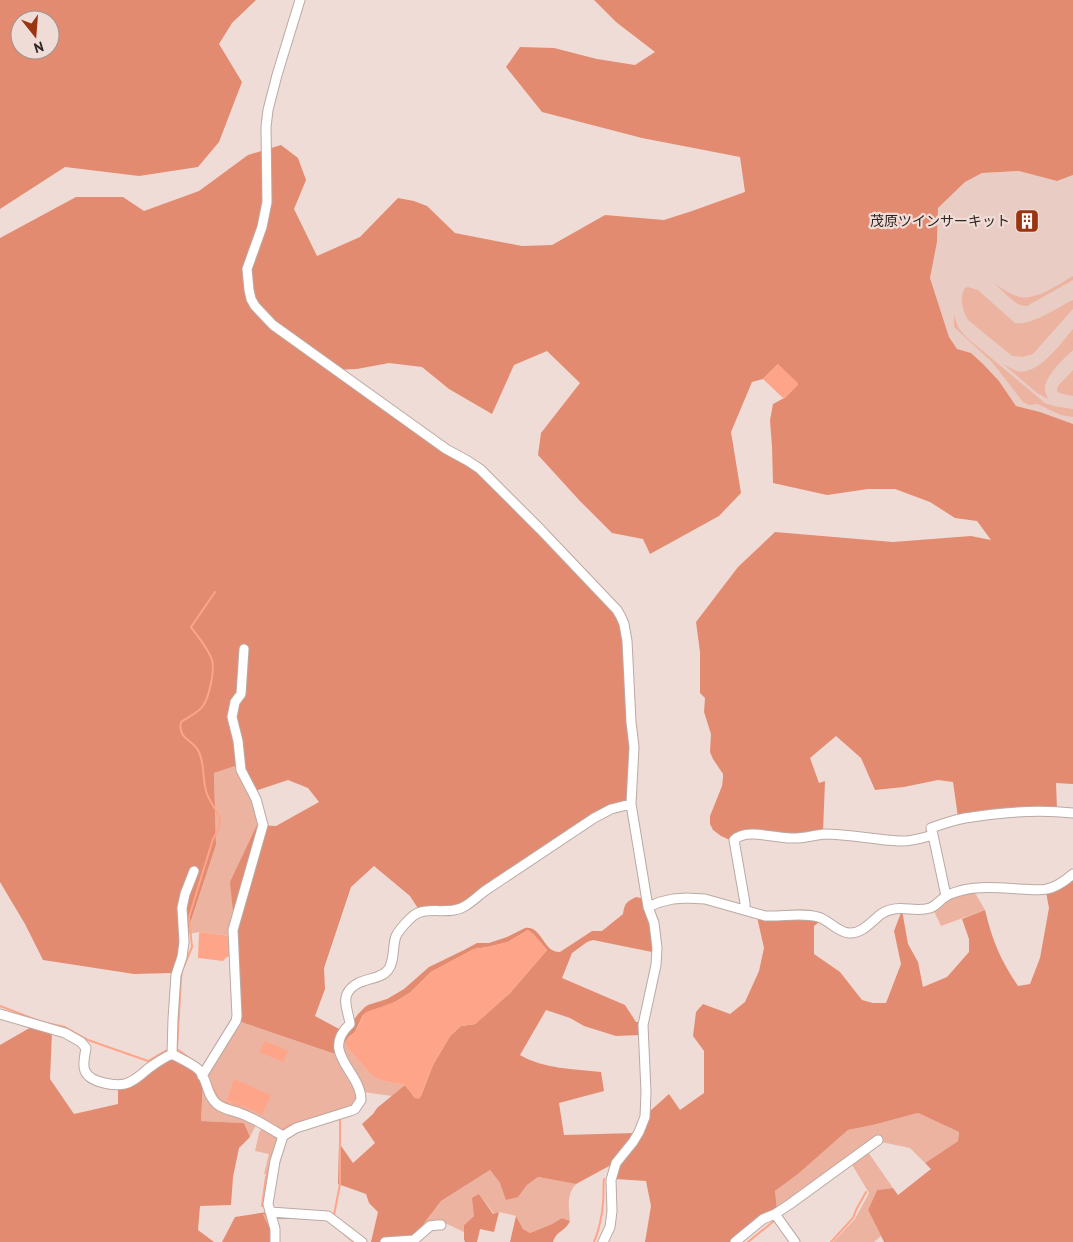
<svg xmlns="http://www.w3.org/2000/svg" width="1073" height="1242" font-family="'PT Sans','Noto Sans JP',sans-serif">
<rect width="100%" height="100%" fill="#f0dcd6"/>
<path fill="#e9cdc4" d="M 1019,171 L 1057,181 L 1073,175 L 1073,424 L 1072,424 L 1040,412 L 1016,406 L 999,381 L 971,353 L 957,350 L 949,337 L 930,278 L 937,242 L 938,208 L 965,182 L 982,173 Z"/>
<path fill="#edb3a1" d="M 1073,276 L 1073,280 L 1027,306 C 1015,307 1004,291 995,284 C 1002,288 1009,294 1017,296 C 1033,303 1059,284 1073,276 Z
M 968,287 L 978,290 L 1015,323 C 1031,326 1058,307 1073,300 L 1073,309 L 1033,354 L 1023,357 L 1012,356 L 968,320 C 962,310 959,298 965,288 Z
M 954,315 L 958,327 L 965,336 L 1045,403 L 1054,406 L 1073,409 L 1073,417 L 1061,415 L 1037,404 L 1029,405 L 1023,402 L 992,362 L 954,327 Z
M 1073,329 L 1073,350 C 1064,359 1043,377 1045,391 C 1045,392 1048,398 1048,399 L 1037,393 L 1003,364 C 1007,366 1013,370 1017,371 C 1038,376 1061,343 1073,329 Z
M 1073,370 L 1073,396 L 1059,393 L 1057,391 L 1058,386 Z
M 237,765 L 251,794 L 261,826 L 230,936 L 200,932 L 187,934 L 216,845 L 214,773 Z
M 974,891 L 985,910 L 941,926 L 933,909 L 945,899 Z
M 238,1021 L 338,1055 L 359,1093 L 354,1106 L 283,1133 L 218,1103 L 205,1075 Z
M 341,1039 L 372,1076 L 382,1081 L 405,1085 L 392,1096 L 363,1092 L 343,1057 Z
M 203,1083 L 208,1096 L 257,1123 L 250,1137 L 244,1123 L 201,1121 Z
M 918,1113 L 959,1132 L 958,1141 L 925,1163 L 910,1148 L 881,1142 L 777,1209 L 775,1191 L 798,1174 L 848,1130 L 873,1125 Z
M 262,1127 L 281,1140 L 270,1174 L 264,1174 L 269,1154 L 255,1151 L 259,1133 Z
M 868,1152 L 893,1188 L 877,1190 L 868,1210 L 881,1236 L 874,1242 L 833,1242 L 855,1219 L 869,1193 L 851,1163 Z
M 490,1170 L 500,1183 L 518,1197 L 527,1185 L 538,1177 L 576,1184 C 566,1195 569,1207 570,1221 L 562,1218 L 552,1224 L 530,1233 L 523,1229 L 516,1216 L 499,1212 L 494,1214 L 479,1194 L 474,1216 L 464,1225 L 464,1232 L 447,1224 L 437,1223 L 415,1237 L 425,1222 L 441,1201 Z"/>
<path fill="#e38b70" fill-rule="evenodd" d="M 0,0 L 256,0 L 232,23 L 219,44 L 242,82 L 219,142 L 198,167 L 139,176 L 65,167 L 0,209 ZM 20,20 L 50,20 L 50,50 L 20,50 Z
M 594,0 L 1073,0 L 1073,175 L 1057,181 L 1019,171 L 982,173 L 965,182 L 938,208 L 937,242 L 930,278 L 949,337 L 957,349 L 971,353 L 983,364 L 999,381 L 1016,406 L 1040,412 L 1073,424 L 1073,784 L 1056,783 L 1057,809 L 958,817 L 953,782 L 938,780 L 904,787 L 875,790 L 861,758 L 836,736 L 810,758 L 819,783 L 825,781 L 823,832 L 795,837 L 755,833 L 730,840 L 721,836 L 713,830 L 710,824 L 710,816 L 722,786 L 723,778 L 723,774 L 713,759 L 710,752 L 711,734 L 704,712 L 705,698 L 700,693 L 700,652 L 696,622 L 738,567 L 775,532 L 893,542 L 971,536 L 991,540 L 977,521 L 955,518 L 930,502 L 895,489 L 868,489 L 827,495 L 773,483 L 772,447 L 770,420 L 773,404 L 786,397 L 778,364 L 763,379 L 752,382 L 731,432 L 741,493 L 719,516 L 650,554 L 643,539 L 612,533 L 579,500 L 538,455 L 541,433 L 580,383 L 547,351 L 514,365 L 492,414 L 449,389 L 422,367 L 389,363 L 357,369 L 334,370 L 480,472 L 613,608 L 625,636 L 632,751 L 629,801 L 463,905 L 419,910 L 410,896 L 374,866 L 351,887 L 324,968 L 325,989 L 315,1016 L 341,1030 L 338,1055 L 238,1021 L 234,921 L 230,882 L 257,825 L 276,826 L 319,802 L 308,788 L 288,780 L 255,791 L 238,765 L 214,773 L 216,845 L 187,933 L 187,950 L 171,973 L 134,974 L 43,960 L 25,924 L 0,882 L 0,238 L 76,197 L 123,197 L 144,211 L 199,191 L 248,155 L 281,145 L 298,158 L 306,180 L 294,209 L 317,256 L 360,237 L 398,198 L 414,201 L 427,206 L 455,233 L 522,246 L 552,245 L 605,215 L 664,220 L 692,211 L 745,192 L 740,157 L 642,138 L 542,112 L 506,67 L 520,47 L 554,48 L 597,59 L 635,65 L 655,52 L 616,22 Z
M 1073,878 L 1073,1242 L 884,1242 L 868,1210 L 877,1190 L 893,1188 L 898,1195 L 931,1169 L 925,1163 L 958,1141 L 959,1132 L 918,1113 L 873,1125 L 848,1130 L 798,1174 L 775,1191 L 777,1209 L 732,1242 L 645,1242 L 651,1206 L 646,1181 L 615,1179 L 619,1168 L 626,1157 L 649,1112 L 669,1094 L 680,1110 L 704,1093 L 704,1051 L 693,1036 L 696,1012 L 703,1004 L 730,1014 L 745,1002 L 759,971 L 764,948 L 757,917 L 797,916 L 822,920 L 814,926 L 814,954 L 840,972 L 862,1000 L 873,1003 L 886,1003 L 901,964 L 894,931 L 902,910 L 908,944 L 918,962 L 923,987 L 947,977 L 969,952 L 969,939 L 962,919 L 985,910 C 992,940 1001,961 1018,986 L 1030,984 L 1040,958 L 1049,908 L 1046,892 Z
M 636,897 L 645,899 C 646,917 654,934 652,952 L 593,940 L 587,942 L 572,953 L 562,978 L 625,1005 L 636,1022 L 640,1022 L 640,1035 L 616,1036 L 584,1026 L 570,1018 L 546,1010 L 520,1055 C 544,1069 574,1069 601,1072 L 604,1091 L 559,1103 L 564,1135 L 634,1133 L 611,1165 L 576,1184 L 538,1177 L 527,1185 L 518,1197 L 506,1200 L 500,1183 L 490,1170 L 441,1201 L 425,1222 L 415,1237 L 382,1242 L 371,1242 L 378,1212 L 369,1203 L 366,1194 L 338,1184 L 339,1143 L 353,1163 L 375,1143 L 362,1124 L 373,1114 L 377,1108 L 405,1085 L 415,1098 L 421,1096 L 433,1065 L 450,1036 L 461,1026 L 475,1024 L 510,993 L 547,950 L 533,934 L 528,930 L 508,942 L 488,947 L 474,949 L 431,972 L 411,992 L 395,1002 L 363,1015 L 355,1032 L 349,1037 L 344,1043 L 341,1039 L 358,1014 L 365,1007 L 368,1005 L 387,999 L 404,989 L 429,967 L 464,950 L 477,943 L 489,943 L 507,937 L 525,928 C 538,925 543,944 552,950 C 553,951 558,952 560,952 L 592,931 L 602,931 L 623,914 C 625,903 626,902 636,897 Z
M 33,1026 L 52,1032 L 50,1079 L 74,1114 L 118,1104 L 118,1087 L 169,1057 L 199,1072 L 203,1083 L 201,1121 L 244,1123 L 250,1137 L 239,1148 L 233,1177 L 231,1205 L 200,1206 L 198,1230 L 214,1242 L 0,1242 L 0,1045 Z
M 479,1194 L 493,1214 L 499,1212 L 494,1232 L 480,1229 L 477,1242 L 465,1242 L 464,1239 L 464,1225 L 474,1216 L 472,1198 Z
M 267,1212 L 274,1242 L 222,1242 L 235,1217 Z
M 516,1216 L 523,1229 L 530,1233 L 552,1224 L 562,1218 L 570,1221 C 565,1232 557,1230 553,1242 L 510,1242 Z"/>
<path fill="#fea488" d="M 778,364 L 798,383 L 798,385 L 786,397 L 783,398 L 763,379 Z
M 528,930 L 533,934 L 547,950 L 510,993 L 475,1024 L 461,1026 L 450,1036 L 433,1065 L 421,1096 L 419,1099 L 415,1098 L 405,1085 L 382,1081 L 372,1076 L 344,1043 C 348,1038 353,1035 356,1030 C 360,1024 361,1017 366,1012 L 395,1002 L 411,992 L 431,972 L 474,949 L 488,947 L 508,942 Z
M 200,932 L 230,936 L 232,955 L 227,957 L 223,961 L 198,958 L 199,933 Z
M 265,1041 L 288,1051 L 283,1062 L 259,1052 Z
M 234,1079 L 271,1095 L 262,1115 L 244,1106 L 227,1100 Z"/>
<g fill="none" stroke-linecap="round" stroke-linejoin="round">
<path stroke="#fea488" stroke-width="2" d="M 0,1006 L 42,1022 L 65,1027 L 88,1040 L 148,1061 L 167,1050
M 192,1060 L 177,1049 L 181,978 L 182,971 L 192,947 L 189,917 L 213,839 C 216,834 220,828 220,821 C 220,815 210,802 207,794 C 202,781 205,765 199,752 C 194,740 177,739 181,722 C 188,717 198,713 203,706 C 209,697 215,671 212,660 C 208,648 198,637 191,627 L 215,592
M 209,1080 L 220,1101 L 240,1106 L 254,1114
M 277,1128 L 281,1130 L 287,1126 L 341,1109
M 262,1206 L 266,1177 L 271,1162
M 264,1215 L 271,1229
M 334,1215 L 340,1184 L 340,1120
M 344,1234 L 354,1242
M 594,1242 C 599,1230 602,1216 603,1203 C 604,1195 603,1187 604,1179
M 748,1242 L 774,1221
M 831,1242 L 853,1218 L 856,1210 L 866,1192"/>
<defs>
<path id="minor" d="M 300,0 L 277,75 L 268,110 L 266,127 L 267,202 L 262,227 L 247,269 L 249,290 L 251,299 L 255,306 L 273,325 L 446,449 L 468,461 L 480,469 L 540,529 L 617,610 L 621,617 L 624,624 L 627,641 L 631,722 L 634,747 L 631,804 L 648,907 L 654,923 L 657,948 L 656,965 L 643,1025 L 646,1092 L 645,1117 L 639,1132 L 633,1142 L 616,1163 L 611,1180 L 612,1211 L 610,1227 L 603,1242
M 933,835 L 931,828 C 942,824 954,820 965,818 C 1001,812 1037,809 1073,813
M 648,907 L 660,902 L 673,899 L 686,898 L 705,899 L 765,916 C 783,917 801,912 818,917 C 829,920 837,932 849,933 C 862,934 872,921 881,914 C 898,903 913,913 930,908 C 936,906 940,900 945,897 C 950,893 957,892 963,890 C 982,886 1001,888 1020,889 C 1029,889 1039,891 1047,889 C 1057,887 1065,881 1073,874
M 745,910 L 745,903 L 734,840 C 746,828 775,838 790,838 C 802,839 813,835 825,834 C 850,834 874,840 899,841 C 910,842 922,838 933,835 L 946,896
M 0,1014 L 65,1033 L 81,1042 L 86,1048 C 85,1055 82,1064 85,1071 C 90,1083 119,1088 130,1082 C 137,1079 143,1073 149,1068 C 156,1063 163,1058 172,1054 C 179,1058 193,1064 199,1070 C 208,1080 206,1095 217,1104 C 224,1110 233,1110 242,1114 C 256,1119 269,1128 283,1136
M 172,1054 L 173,1019 L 176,975 L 182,957 L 184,942 L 182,908 L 185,894 L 194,871
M 202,1076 L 236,1021 L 237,1016 L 233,930 L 263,825 L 256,799 L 241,770 L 238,741 L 232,717 L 235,702 L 241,694 L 244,649
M 270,1212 L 328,1216 L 362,1242
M 775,1214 L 795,1242
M 275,1242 L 275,1229 L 268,1204 L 275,1161 L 283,1136 L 296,1128 L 350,1111 L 355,1109 L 361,1100 C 361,1071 319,1053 350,1024 C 349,1015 343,1002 347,994 C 356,976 379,982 388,970 C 395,961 392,947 396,936 C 399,930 408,920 413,916 C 426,905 450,916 465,906 C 472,902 479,895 486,890 C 522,866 558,842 594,818 L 611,809 L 631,804
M 385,1242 L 414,1240 L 430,1226 L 437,1225 L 441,1225
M 735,1242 L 763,1219 L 775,1214 L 790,1204 L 878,1140"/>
</defs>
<use href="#minor" stroke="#bca9a3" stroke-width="11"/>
<use href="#minor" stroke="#fff" stroke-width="9"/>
</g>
<defs>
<symbol id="building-square" viewBox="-11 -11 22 22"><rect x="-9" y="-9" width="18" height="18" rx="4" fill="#9b3410" stroke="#f0dcd6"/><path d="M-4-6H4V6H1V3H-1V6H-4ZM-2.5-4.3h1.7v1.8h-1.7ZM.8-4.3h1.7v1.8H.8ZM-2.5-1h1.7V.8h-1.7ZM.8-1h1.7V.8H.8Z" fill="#fff"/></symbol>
</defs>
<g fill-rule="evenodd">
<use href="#building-square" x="1013" y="207" width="28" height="28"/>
</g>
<g text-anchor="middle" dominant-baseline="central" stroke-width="4.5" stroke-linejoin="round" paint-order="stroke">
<g font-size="14" fill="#2d2523" stroke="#f0dcd6" text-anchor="end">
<text x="1010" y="221">茂原ツインサーキット</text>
</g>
</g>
<g transform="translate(35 35) rotate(163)"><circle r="24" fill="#f0dcd6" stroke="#a2938e"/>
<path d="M0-4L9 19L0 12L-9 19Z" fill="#9b3410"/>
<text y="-8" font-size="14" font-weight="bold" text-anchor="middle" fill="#2d2523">N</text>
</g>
</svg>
